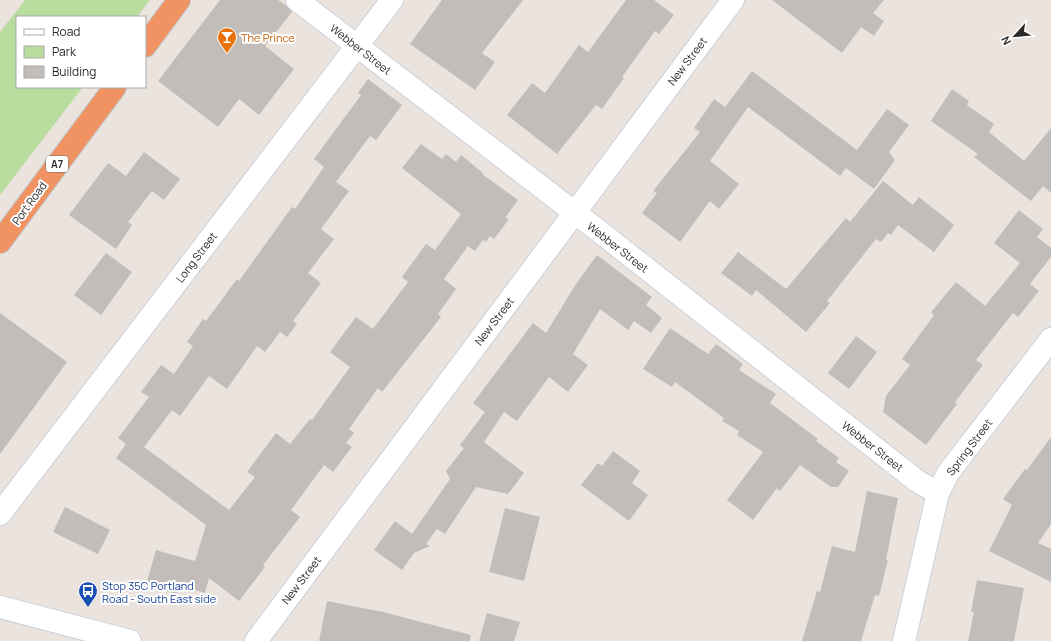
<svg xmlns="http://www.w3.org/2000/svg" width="1051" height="641" font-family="Manrope,sans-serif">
<rect width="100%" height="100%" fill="#ebe3dd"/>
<path fill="#b9dd9e" d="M 25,0 L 150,0 L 137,17 L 17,17 L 17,87 L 83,87 L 0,195 L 0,32 Z"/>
<path fill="#c3bdb9" d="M 220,0 L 278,0 L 287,6 L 292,12 L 265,46 L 294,69 L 259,115 L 239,99 L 218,127 L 158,81 Z
M 442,0 L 523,0 L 482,53 L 495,62 L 475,90 L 410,44 Z
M 626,0 L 654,0 L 674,15 L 659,34 L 655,31 L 622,77 L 624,78 L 602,109 L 596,105 L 557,154 L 507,115 L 532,83 L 545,93 L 579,45 L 588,52 Z
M 772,0 L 884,0 L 873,13 L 884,21 L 874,36 L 861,27 L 842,53 Z
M 752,71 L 857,150 L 887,109 L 909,125 L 889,152 L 895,160 L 874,189 L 846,168 L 840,176 L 748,107 L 710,161 L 739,184 L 719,209 L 710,201 L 680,242 L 642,213 L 657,193 L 653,191 L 700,132 L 694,128 L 714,99 L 725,107 Z
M 368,79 L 402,105 L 376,140 L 370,136 L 336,182 L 349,191 L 321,229 L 334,239 L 308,273 L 321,283 L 293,321 L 297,324 L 287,337 L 280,332 L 265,352 L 257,346 L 227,389 L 209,376 L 180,416 L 172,410 L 144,447 L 229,510 L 255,477 L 247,472 L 276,433 L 290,444 L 310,419 L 312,420 L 350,367 L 330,352 L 356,317 L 373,329 L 408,282 L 402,277 L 426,244 L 435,250 L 461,214 L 402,168 L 421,144 L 442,159 L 446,154 L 456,162 L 461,155 L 483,173 L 482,174 L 518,200 L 505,218 L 509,219 L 494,239 L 490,236 L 486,242 L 483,240 L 475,251 L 468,246 L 444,279 L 456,289 L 438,314 L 441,317 L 382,392 L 378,388 L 349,429 L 354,433 L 346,443 L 352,447 L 333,472 L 324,465 L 291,510 L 300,517 L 263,565 L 265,567 L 239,601 L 209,578 L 205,593 L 179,585 L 177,594 L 146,585 L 156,550 L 195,561 L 206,525 L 116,458 L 126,444 L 118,438 L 149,397 L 141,392 L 161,365 L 174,374 L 193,346 L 187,342 L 203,319 L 206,321 L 237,279 L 239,281 L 292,207 L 295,209 L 324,167 L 314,159 L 361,95 L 358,93 Z
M 952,89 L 969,101 L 967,105 L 994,124 L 989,132 L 1024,161 L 1051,128 L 1051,193 L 1043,186 L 1031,201 L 974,157 L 978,154 L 931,121 Z
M 144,152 L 180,179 L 164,200 L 152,191 L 128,222 L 132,225 L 116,249 L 69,215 L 108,163 L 126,176 Z
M 883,181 L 913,205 L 919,197 L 954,225 L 934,252 L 898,225 L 891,235 L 888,233 L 881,242 L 876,239 L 827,301 L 830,303 L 806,332 L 756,290 L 752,296 L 721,273 L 738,252 L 786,289 L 846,218 L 850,222 Z
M 1019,210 L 1043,229 L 1037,237 L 1051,248 L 1051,257 L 1030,284 L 1039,291 L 1018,317 L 1013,313 L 976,360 L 983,365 L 955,402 L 957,404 L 926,445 L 883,412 L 886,396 L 910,365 L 902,359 L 934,315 L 931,312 L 956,282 L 985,306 L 1020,263 L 994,243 Z
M 106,253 L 132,272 L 101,315 L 74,295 Z
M 597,255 L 652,297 L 646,305 L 662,318 L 651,333 L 634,321 L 628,330 L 600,309 L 573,354 L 588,365 L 568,392 L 549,377 L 517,421 L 504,412 L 484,442 L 524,473 L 508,494 L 476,487 L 445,534 L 437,529 L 426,544 L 430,546 L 414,553 L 402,570 L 374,550 L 395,521 L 412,534 L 450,479 L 446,471 L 464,448 L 460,445 L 485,412 L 473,403 L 533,323 L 546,333 L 576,284 Z
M 0,313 L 67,362 L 0,454 Z
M 670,328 L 708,354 L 716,344 L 743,364 L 739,370 L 776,394 L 770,403 L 818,439 L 816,441 L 839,458 L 836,462 L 849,471 L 838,487 L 831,487 L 800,465 L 780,491 L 777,488 L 753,520 L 727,500 L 763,452 L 737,435 L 739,431 L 722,421 L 724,418 L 675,382 L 672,387 L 643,369 Z
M 856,336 L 877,352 L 849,389 L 828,373 Z
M 1051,437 L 1051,524 L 1038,543 L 1051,549 L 1051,582 L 989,551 L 1012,505 L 1003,499 L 1025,469 L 1027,470 Z
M 613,451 L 640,471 L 632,483 L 648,495 L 629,521 L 581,485 L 598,463 L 602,466 Z
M 867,491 L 898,498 L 886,560 L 888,560 L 879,596 L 875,595 L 861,641 L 802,641 L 817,591 L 820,592 L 832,546 L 855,552 Z
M 65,507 L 110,530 L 98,554 L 53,532 Z
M 505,508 L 540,517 L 524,581 L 489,572 Z
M 977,580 L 1024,588 L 1014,641 L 968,641 L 974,612 L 971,612 Z
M 327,601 L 383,612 L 471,635 L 470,641 L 319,641 Z
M 487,613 L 520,622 L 514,641 L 479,641 Z"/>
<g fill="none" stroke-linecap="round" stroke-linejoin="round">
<defs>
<path id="minor" d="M 297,0 L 591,225 L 917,481 L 938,493
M 0,514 L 392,0
M 0,607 L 130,641
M 256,641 L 733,0
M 904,641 L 938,493 L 948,473 L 1051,339"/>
<path id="highway" d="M 145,46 L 179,0
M 0,242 L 115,87"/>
</defs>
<use href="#minor" stroke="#cbd0da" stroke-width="24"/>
<use href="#highway" stroke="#c3c3c3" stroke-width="24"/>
<use href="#minor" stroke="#fff" stroke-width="22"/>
<use href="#highway" stroke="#f09262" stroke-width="22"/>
</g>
<defs>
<symbol id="bar-pin" viewBox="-11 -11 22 30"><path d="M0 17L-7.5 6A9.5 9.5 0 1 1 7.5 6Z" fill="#e8710a" stroke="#fff"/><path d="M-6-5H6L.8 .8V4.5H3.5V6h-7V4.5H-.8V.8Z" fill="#fff"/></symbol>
<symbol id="bus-pin" viewBox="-11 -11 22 30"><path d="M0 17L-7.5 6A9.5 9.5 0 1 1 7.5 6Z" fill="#1a4fb4" stroke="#fff"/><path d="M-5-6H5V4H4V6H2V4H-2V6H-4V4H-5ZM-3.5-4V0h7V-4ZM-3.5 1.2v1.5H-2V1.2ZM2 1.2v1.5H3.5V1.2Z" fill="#fff"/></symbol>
</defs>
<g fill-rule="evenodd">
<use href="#bar-pin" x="216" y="26" width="22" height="30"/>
<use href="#bus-pin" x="77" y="580" width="22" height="30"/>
</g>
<g text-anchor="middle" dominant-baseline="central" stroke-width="4" stroke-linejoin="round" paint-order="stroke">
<rect fill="#fff" stroke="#6a6a6a" stroke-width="1" x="46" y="156" width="22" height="16" rx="3"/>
<g font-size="10" font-weight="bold" fill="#2a2a2a">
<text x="57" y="164">A7</text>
</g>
<g font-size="11" fill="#c56008" stroke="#fff" text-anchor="start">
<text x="241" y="37">The Prince</text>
</g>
<g font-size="11" fill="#2a2a2a" stroke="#fff">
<text transform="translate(361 49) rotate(38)">Webber Street</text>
<text transform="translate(687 61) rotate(-53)">New Street</text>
<text transform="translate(29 203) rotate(-54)">Port Road</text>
<text transform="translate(618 247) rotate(38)">Webber Street</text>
<text transform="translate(196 257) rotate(-53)">Long Street</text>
<text transform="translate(494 321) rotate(-53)">New Street</text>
<text transform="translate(873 446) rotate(38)">Webber Street</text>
<text transform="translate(969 447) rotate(-53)">Spring Street</text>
<text transform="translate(301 580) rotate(-53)">New Street</text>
</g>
<g font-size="11" fill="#164399" stroke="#fff" text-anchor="start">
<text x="102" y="585">Stop 35C Portland<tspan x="102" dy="13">Road - South East side</tspan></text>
</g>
</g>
<rect x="16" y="16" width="130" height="72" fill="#ffffff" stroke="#aaaaaa"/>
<rect x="24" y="29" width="20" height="6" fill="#ffffff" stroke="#aaaaaa"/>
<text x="52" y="36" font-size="12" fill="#2a2a2a">Road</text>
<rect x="24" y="46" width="20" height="12" fill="#b9dd9e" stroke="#aaaaaa"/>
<text x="52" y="56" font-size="12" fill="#2a2a2a">Park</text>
<rect x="24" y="66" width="20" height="12" fill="#c3bdb9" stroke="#aaaaaa"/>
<text x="52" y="76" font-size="12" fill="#2a2a2a">Building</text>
<g transform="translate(1015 36) rotate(243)" stroke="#ffffff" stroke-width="3" paint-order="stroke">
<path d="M0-3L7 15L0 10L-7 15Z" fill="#2a2a2a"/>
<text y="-6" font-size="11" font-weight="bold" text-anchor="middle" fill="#2a2a2a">N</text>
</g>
</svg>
